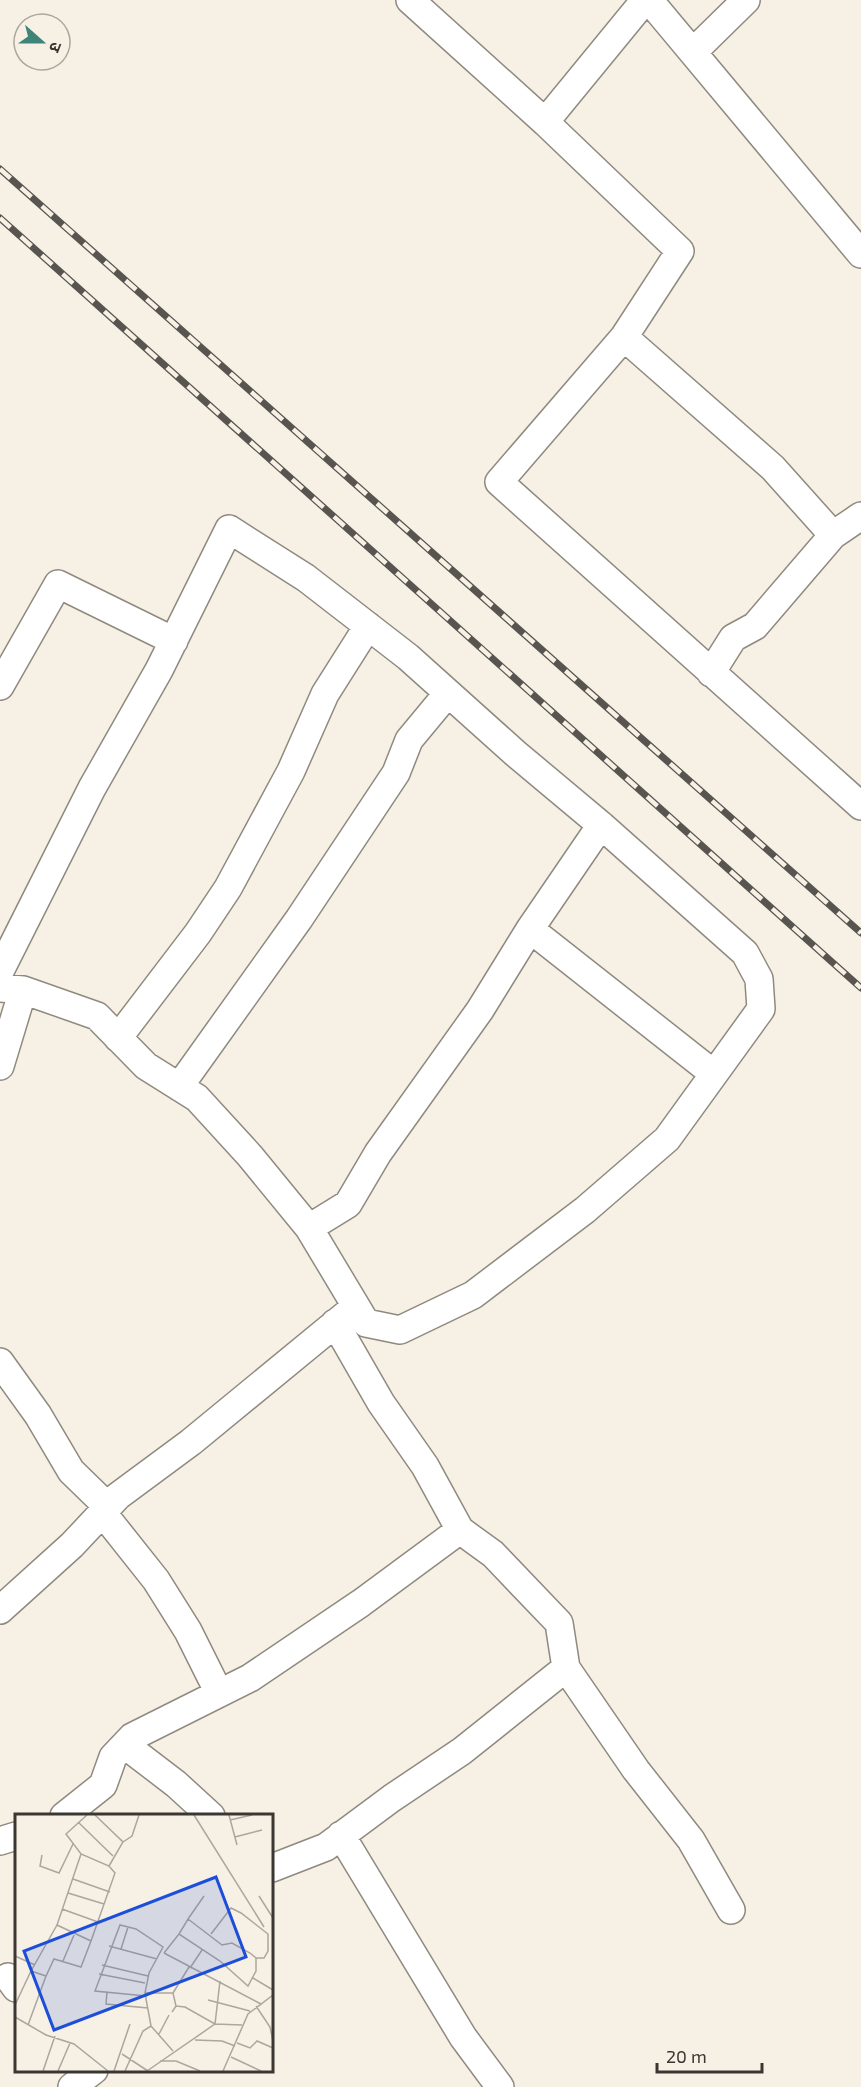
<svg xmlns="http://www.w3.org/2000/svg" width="861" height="2087" font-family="'Exo 2','Noto Sans Devanagari',sans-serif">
<rect width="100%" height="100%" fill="#f6f0e5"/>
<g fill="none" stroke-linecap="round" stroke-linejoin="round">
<defs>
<path id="street" d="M 410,0 L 545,122
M 645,0 L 545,122 L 680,251 L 624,337 L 499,482 L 861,806
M 649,0 L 861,254
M 693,52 L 746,0
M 624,337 L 773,468 L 833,535
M 711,673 L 733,638 L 755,626 L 833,535 L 861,516
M 0,686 L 58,584 L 174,641
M 530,929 L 714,1074
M 0,971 L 92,788 L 159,670 L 229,529 L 306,578 L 408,657 L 515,753 L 601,825 L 745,953 L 759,979 L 761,1009 L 667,1139 L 585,1210 L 473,1295 L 400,1330 L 366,1323 L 309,1228 L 250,1156 L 197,1098 L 146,1066 L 97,1016 L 23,990 L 0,988
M 118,1038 L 198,933 L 228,888 L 291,771 L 325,694 L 368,626
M 0,1066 L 23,990
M 179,1087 L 299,919 L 396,773 L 409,740 L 448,693
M 309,1228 L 348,1204 L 378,1153 L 480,1010 L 530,929 L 601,825
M 0,1362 L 38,1415 L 71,1471 L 108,1507
M 102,1512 L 156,1580 L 188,1631 L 219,1693
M 0,1610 L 72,1545 L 118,1496 L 191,1442 L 348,1313
M 566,1668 L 636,1770 L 691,1840 L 731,1910
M 125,1745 L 176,1784 L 211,1816
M 64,1816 L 103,1785 L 113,1757 L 132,1737 L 250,1678 L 361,1603 L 460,1530
M 341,1835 L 463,2037 L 500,2087
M 0,1841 L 16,1836
M 272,1868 L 326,1847 L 392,1798 L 462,1751 L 566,1668 L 559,1623 L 493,1554 L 460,1530 L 425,1466 L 381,1403 L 335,1323
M 8,1977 L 16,1988
M 72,2087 L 94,2070"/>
</defs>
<use href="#street" stroke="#8f897f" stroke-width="30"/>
<use href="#street" stroke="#fff" stroke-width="27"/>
<defs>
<path id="rail" d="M 0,169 L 861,933
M 0,218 L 861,988"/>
</defs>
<use href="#rail" stroke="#585550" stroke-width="7"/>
<use href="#rail" stroke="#f6f0e5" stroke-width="4.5" stroke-dasharray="14" stroke-linecap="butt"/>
</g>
<g transform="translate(15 1814)">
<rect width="258" height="258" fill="#f6f0e5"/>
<path fill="none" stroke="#aba69e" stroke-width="1.5" d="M 80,1 L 108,28 L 94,52M 179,1 L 249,113M 214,1 L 222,31M 215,6 L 237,1M 63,8 L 98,42M 220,23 L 247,16M 108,28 L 117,22 L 124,1M 66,40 L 42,111 L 76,127M 27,41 L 25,52 L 44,59 L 58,30M 58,65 L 95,78M 53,79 L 89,90M 244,82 L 258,104M 47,95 L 83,108M 173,105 L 189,82M 196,120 L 216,94 L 226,99 L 253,120 L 253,137 L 249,144 L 241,144M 94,132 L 142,145M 106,135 L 113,113M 149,139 L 164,120 L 205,147 L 233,172 L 241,157 L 241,144 L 235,139 L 217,129 L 207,131 L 173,105 L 164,120M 149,139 L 246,190M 0,142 L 20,151M 48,147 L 59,121M 87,151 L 133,162M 175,154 L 187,136M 16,157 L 42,111M 84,160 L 130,169M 238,164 L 258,176M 92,178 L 91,190 L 133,194M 130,179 L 158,179 L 161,192M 158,179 L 174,153M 131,182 L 80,177 L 105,111 L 121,115 L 148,133 L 134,159 L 130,179 L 131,182 L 131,185 L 134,201 L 136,212 L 158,237M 193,186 L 235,197M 0,191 L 16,157 L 31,162 L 39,145 L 66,153 L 76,127 L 100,59 L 94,52 L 66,40 L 51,20 L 72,1M 241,192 L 255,213 L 258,227M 157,198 L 161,192 L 170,193 L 200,210 L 205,167M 0,203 L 31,221 L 59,230 L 93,257M 13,211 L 31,162M 144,220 L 154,201M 180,226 L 207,227 L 220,232M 222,229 L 235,234 L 242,227 L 258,234M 107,240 L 133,257M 216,243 L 246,257M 145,247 L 161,247 L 185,257M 28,257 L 40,222M 43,257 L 55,229M 99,257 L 115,210M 110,257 L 128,217 L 136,212M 132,257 L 200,210 L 227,211M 208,257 L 233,200 L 258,181"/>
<path fill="#1d4ed8" fill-opacity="0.15" stroke="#1d4ed8" stroke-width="3" d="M 201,63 L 231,143 L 39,216 L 9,137 Z"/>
<rect width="258" height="258" fill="none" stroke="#3a3733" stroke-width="3"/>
</g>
<g transform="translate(42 42) rotate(111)"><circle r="28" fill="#f6f0e5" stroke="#aba69e" stroke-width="1.5"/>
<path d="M0-4.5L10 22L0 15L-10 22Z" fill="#3f8479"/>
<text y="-9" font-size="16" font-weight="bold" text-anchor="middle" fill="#3a3733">उ</text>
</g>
<path d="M657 2063v9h105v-9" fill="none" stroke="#3a3733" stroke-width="3"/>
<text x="666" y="2063" font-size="18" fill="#3a3733" stroke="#f6f0e5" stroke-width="4.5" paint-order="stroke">20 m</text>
</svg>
